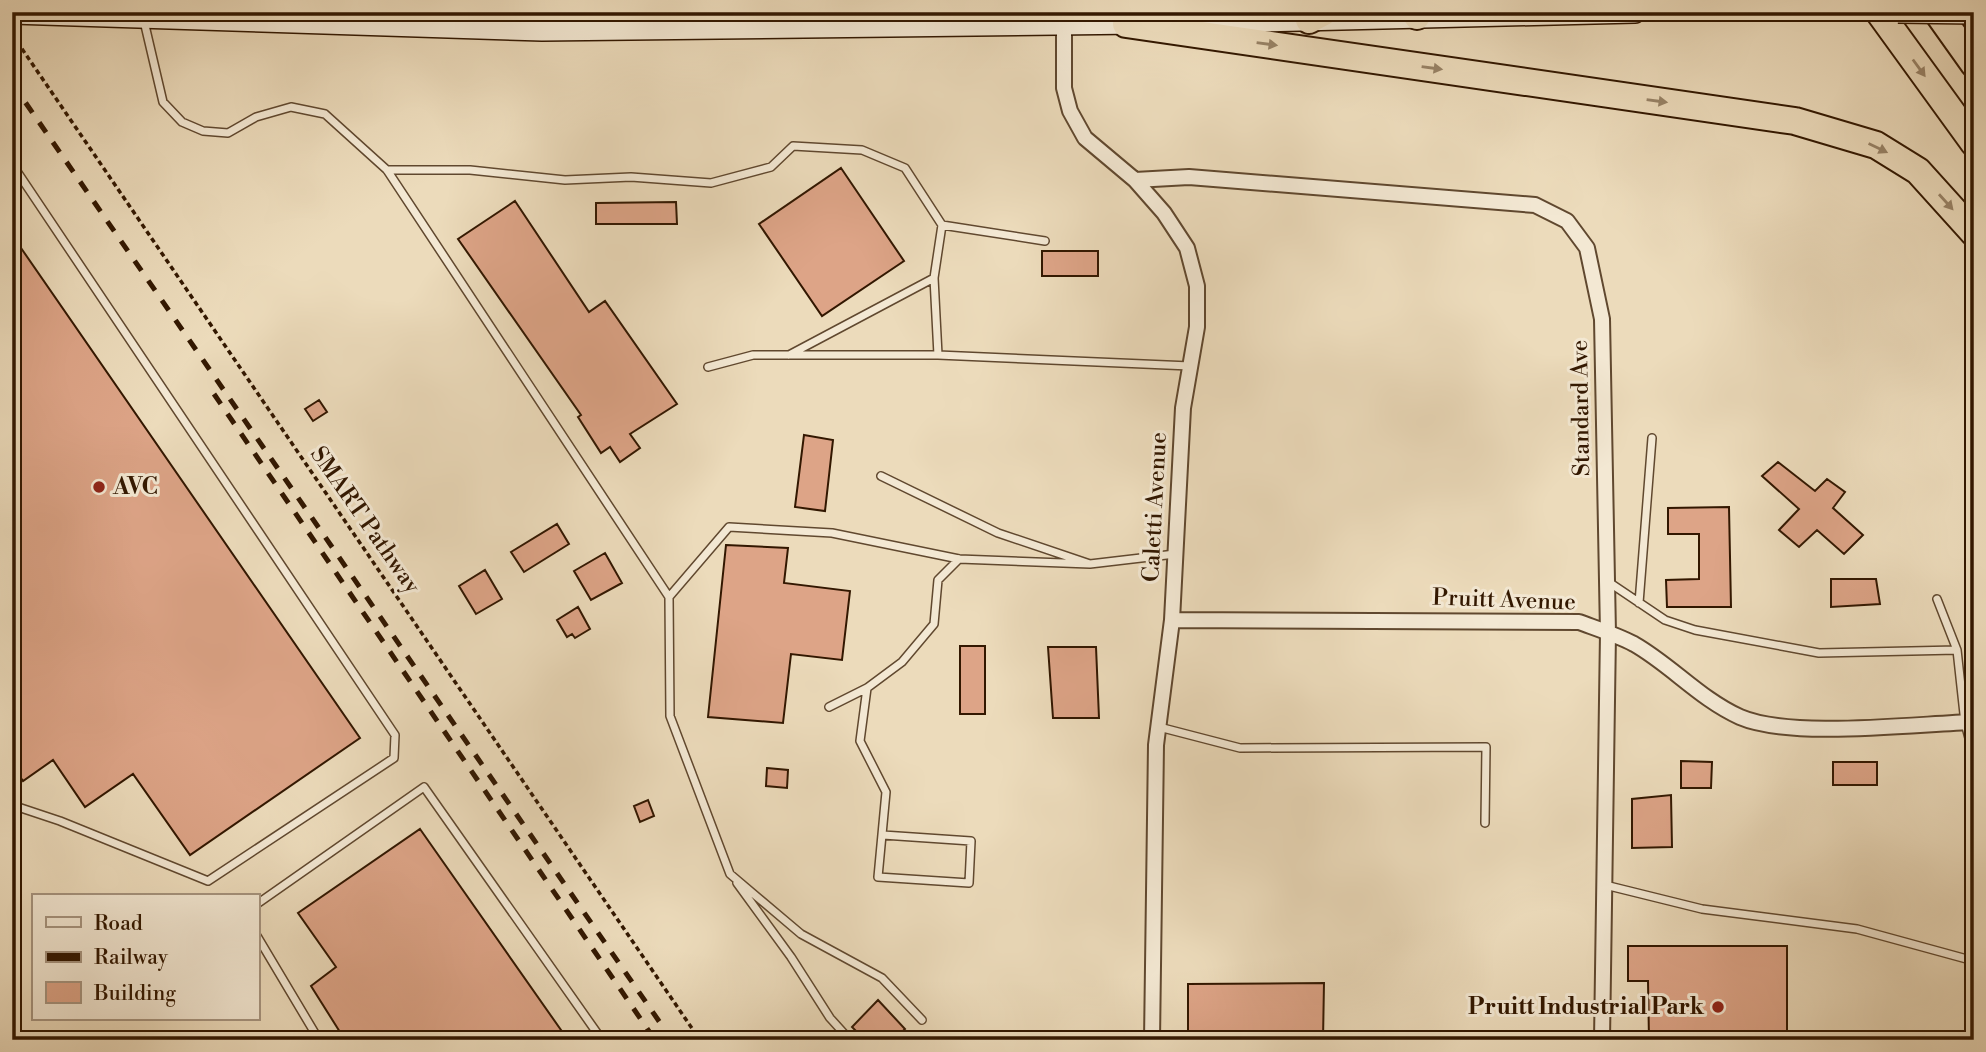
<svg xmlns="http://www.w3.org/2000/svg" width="1986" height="1052" font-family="'Libre Bodoni',serif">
<rect width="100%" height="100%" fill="#ecdbbb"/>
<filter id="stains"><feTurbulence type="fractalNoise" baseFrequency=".00286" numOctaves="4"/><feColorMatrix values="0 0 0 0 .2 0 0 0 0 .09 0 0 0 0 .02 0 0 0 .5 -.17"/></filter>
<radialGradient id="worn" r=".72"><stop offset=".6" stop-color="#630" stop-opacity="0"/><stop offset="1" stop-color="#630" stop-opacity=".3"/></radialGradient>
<path fill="#dda487" stroke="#321700" stroke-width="2" d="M 841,168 L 904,261 L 822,316 L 759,224 Z
M 515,201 L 589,312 L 605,301 L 677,404 L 630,434 L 640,448 L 620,462 L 610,447 L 601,453 L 578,417 L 581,415 L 458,239 Z
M 676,202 L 677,224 L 596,224 L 596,203 Z
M 12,235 L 360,738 L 190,855 L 133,774 L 85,807 L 53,760 L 23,781 L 12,765 Z
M 1042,251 L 1098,251 L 1098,276 L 1042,276 Z
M 319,400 L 327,412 L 313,421 L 305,409 Z
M 804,435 L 833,440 L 825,511 L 795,507 Z
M 1778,462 L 1815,491 L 1827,479 L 1845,492 L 1833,508 L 1863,535 L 1844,554 L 1817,530 L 1799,547 L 1779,530 L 1799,509 L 1762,476 Z
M 1729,507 L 1731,607 L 1667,607 L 1666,580 L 1699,579 L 1699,534 L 1668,534 L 1668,508 Z
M 557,524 L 569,544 L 524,572 L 511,552 Z
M 726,545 L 788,548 L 784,583 L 850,591 L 842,660 L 791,654 L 783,723 L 708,717 Z
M 605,553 L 622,583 L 591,600 L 574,571 Z
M 485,570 L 502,599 L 476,614 L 459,586 Z
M 1831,579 L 1876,579 L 1880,604 L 1831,607 Z
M 578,607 L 590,629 L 575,638 L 572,634 L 567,637 L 557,620 Z
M 960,646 L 985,646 L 985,714 L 960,714 Z
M 1048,647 L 1096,647 L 1099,718 L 1053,718 Z
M 1681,761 L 1712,762 L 1711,788 L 1681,788 Z
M 1833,762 L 1877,762 L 1877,785 L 1833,785 Z
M 767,768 L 788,770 L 787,788 L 766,786 Z
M 1671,795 L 1672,847 L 1632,848 L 1632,799 Z
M 648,800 L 654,816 L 640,822 L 634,806 Z
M 420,829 L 568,1040 L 345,1040 L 311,986 L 336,967 L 298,913 Z
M 1628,946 L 1787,946 L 1787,1040 L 1649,1040 L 1648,981 L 1628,981 Z
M 1324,983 L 1323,1040 L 1188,1040 L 1188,984 Z
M 878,1000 L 905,1029 L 894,1040 L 865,1040 L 852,1027 Z"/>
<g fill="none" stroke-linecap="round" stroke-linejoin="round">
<defs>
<path id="service" d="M 542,12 L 542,29
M 144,21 L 163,102 L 182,122 L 203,131 L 228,133 L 256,117 L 291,107 L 325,114 L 387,170 L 669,597 L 670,716 L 730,874 L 801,934 L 882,978 L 922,1020
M 12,164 L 395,735 L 394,758 L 208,881 L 60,821 L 12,805
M 387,170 L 470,170 L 565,180 L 631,177 L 711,183 L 771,167 L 793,146 L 862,150 L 905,168 L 942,225 L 1045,241
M 942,225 L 934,278 L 938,355 L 1190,366
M 789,355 L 934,278
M 708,367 L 753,355 L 938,355
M 881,476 L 998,533 L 1090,564 L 1175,554
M 1607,581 L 1665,620 L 1695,630 L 1819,653 L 1957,650
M 669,597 L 729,527 L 832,533 L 959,559 L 1090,564
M 1937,599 L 1957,650 L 1965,723 L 1974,757
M 1639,603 L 1652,438
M 867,688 L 860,741 L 886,792 L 878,877 L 969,883 L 971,841 L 883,835
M 829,707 L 867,688 L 902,662 L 934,624 L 938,580 L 959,559
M 1159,727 L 1240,748 L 1486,747 L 1485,823
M 737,883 L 791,957 L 830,1018 L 850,1040
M 1605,885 L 1702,909 L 1857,929 L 1974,961
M 257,904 L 424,787 L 602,1040
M 257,936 L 319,1040"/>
<path id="minor" d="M 1064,24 L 1064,88 L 1070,111 L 1085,138 L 1135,180 L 1164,213 L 1187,248 L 1197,286 L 1197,327 L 1183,408 L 1172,620 L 1156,745 L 1152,1040
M 1135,180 L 1189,177 L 1535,205 L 1567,221 L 1587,248 L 1602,319 L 1608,633 L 1602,1040
M 1172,620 L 1579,622 C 1598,629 1617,635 1634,644 C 1671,665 1700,699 1740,717 C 1791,739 1914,724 1974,722"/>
<path id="secondary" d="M 12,13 L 542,30 L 1140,23
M 1176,23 L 1635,12"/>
<path id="motorway" d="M 1879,12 L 1974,143
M 1937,12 L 1974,64
M 1417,16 L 1417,12
M 1309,20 L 1324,12
M 1126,24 L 1795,121 L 1876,145 L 1918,171 L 1974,233"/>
</defs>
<use href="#service" stroke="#60482f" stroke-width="10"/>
<use href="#minor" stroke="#60482f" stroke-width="18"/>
<use href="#secondary" stroke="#321700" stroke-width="24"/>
<use href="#motorway" stroke="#321700" stroke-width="30"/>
<path stroke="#321700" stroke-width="3.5" stroke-dasharray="5 3.5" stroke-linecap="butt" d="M 19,33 L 18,43 L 700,1040"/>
<use href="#service" stroke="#f3e8d3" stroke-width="7"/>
<use href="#minor" stroke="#f3e8d3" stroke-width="14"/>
<use href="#secondary" stroke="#f3e8d3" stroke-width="21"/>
<use href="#motorway" stroke="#ecdbbb" stroke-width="26"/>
<path stroke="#321700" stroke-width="5" stroke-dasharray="12 12" stroke-linecap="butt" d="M 12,83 L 672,1040
M 214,394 L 655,1040"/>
<defs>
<path id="secondary-bridge" d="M 1898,12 L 1974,13"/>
</defs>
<use href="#secondary-bridge" stroke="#321700" stroke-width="24" stroke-linecap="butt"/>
<use href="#secondary-bridge" stroke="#f3e8d3" stroke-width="21"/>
</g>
<defs><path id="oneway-solid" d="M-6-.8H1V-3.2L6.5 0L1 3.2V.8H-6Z" transform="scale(1.75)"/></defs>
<g fill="#988367">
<use href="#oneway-solid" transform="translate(1267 44) rotate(8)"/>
<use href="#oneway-solid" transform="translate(1432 68) rotate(8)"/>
<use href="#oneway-solid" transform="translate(1919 68) rotate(54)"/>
<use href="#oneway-solid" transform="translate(1657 101) rotate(8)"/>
<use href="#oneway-solid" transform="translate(1878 148) rotate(26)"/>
<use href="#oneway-solid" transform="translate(1946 202) rotate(48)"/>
</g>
<g fill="#8f2418" stroke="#f3e8d3" stroke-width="2.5">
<circle cx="99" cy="487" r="7"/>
<circle cx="1718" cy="1007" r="7"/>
</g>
<g text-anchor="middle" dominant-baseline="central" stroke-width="6" stroke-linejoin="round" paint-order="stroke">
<g font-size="23" fill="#321700" stroke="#f3e8d3">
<text transform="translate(1581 408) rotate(-91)">Standard Ave</text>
<text transform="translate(1155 507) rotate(-87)">Caletti Avenue</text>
<text transform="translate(365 520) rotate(55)">SMART Pathway</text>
<text transform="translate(1504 600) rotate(2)">Pruitt Avenue</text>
</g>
<g font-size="23" font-weight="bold" fill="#321700" stroke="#f3e8d3" text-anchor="start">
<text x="113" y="487">AVC</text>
<text x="1704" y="1007" text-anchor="end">Pruitt Industrial Park</text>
</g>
</g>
<rect width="1986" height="1052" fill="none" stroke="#ecdbbb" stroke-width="42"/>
<rect x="14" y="14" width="1958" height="1024" fill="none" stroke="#321700" stroke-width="3.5"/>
<rect x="21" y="21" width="1944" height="1010" fill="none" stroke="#321700" stroke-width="2"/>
<rect x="32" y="894" width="228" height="126" fill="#f3e8d3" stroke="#a6947f" stroke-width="2"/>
<rect x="46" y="917" width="35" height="10" fill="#f3e8d3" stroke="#a6947f" stroke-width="2"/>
<text x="94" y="930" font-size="21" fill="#321700">Road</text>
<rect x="46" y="952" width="35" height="10" fill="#321700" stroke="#a6947f" stroke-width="2"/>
<text x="94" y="964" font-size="21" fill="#321700">Railway</text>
<rect x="46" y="982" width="35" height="21" fill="#dda487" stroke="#a6947f" stroke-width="2"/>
<text x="94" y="1000" font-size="21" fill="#321700">Building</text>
<rect width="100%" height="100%" filter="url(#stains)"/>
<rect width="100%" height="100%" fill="url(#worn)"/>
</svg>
